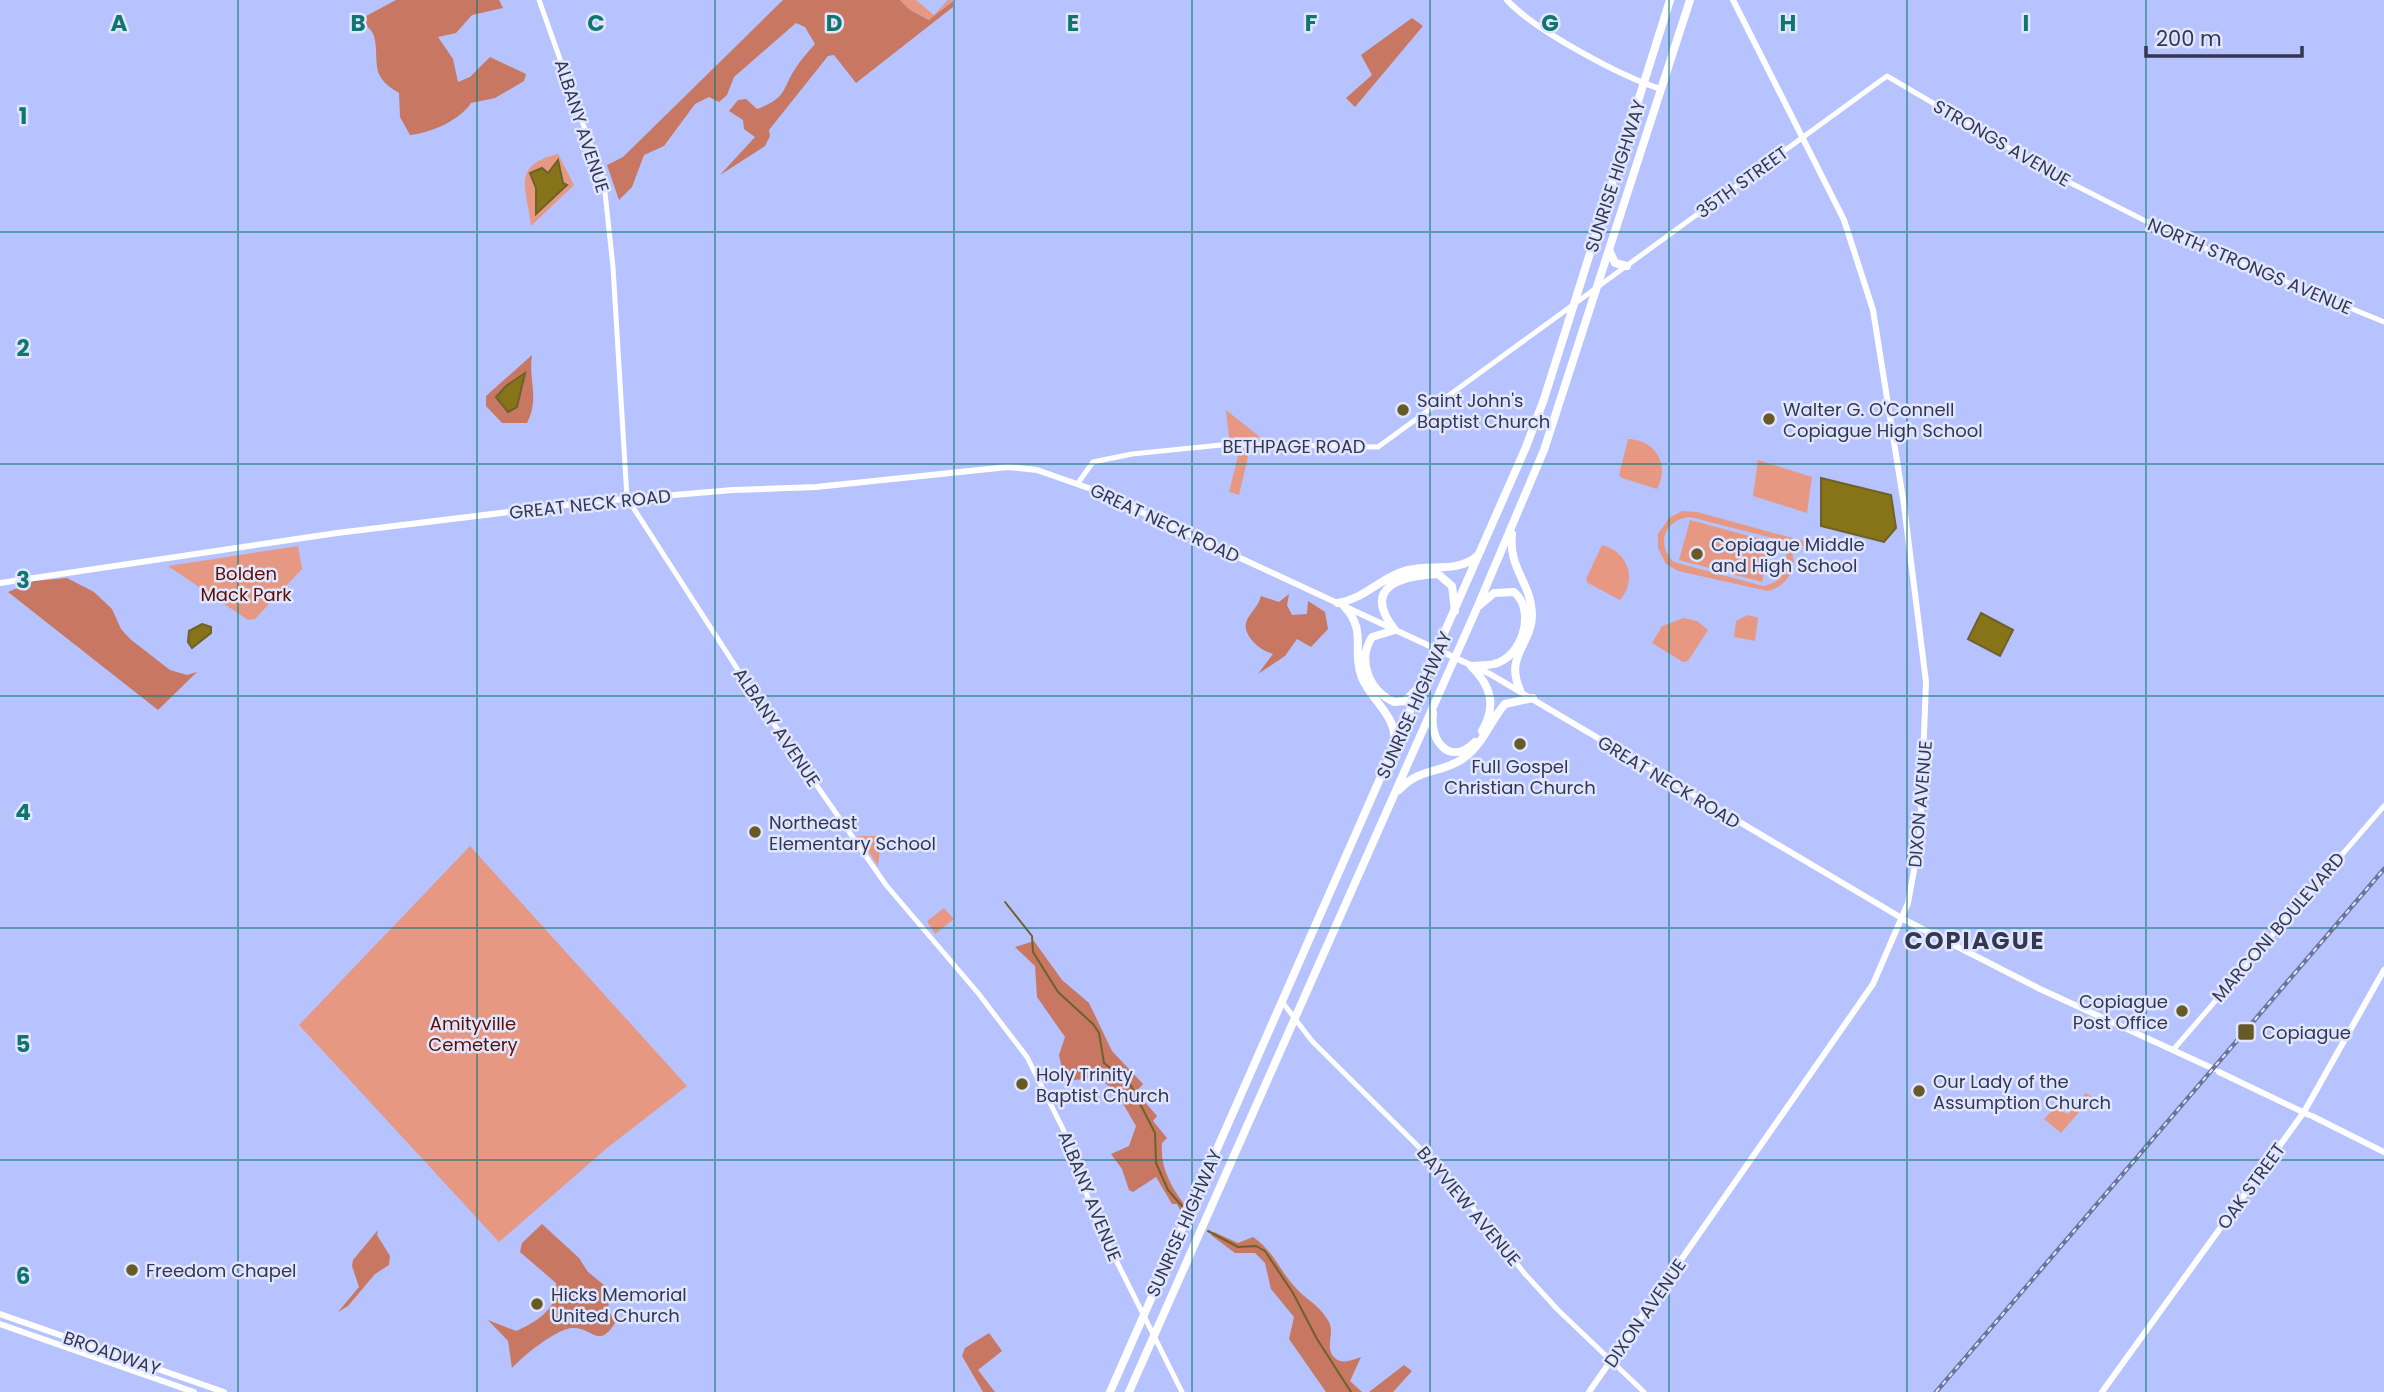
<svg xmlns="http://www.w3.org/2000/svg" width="2384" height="1392" font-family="Poppins,sans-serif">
<rect width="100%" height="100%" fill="#b6c3fe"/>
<path fill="#e79883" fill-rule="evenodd" d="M 900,0 L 916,0 L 934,15 L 948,0 L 953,0 L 930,20 L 910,10 Z
M 558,154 L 574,185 L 531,226 C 527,188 510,166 558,154 Z
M 1226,410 L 1260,437 L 1229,438 Z
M 1628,439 C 1656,440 1670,465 1657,489 L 1622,478 L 1619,475 Z
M 1240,448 L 1250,448 L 1239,495 L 1229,492 Z
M 1758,460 L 1812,477 L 1807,513 L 1753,496 Z
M 1682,511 L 1697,512 L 1807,542 L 1806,547 L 1787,542 C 1801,561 1791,585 1768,591 L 1678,571 L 1666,564 L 1658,548 L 1658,534 L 1669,518 ZM 1690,517 L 1776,539 L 1786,553 C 1789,571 1781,583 1763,586 L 1674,562 C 1655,545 1665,519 1690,517 Z
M 1690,520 L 1772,542 L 1762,582 L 1679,560 Z
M 1602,545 C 1628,552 1638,579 1620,600 L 1588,583 L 1586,579 Z
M 298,546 L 302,569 L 255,619 L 248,620 L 168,566 Z
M 1748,615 L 1758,618 L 1755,641 L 1734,637 L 1736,621 Z
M 1684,618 L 1697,621 L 1708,630 L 1688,661 L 1683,662 L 1652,643 L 1662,626 Z
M 858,836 L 887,836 L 880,848 L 878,866 Z
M 470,846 L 687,1086 L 607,1148 L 499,1242 L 299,1025 Z
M 944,908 L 954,919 L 935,934 L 927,921 Z
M 2086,1093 L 2092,1097 L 2061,1133 L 2044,1119 L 2055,1108 L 2068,1114 Z"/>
<path fill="#c77762" d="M 396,0 L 499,0 L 503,8 L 472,15 L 456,33 L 438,37 L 453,59 L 458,82 L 470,77 L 490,57 L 526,74 L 524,81 L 495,98 L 471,103 C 460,120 431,133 410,135 L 400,117 L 399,93 C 391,88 383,83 379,74 C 372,55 385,24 353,23 Z
M 783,0 L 900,0 L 910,10 L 929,20 L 953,1 L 953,7 L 856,83 L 834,55 L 828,56 L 769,130 L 770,136 L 765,146 L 720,175 L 755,137 L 744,129 L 743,120 L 729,111 L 738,100 L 746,99 L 757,109 C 789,97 781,89 797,66 C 802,58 809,51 815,44 L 805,27 L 796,23 L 734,77 L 727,95 L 719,102 L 709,97 L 695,104 L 664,146 L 644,155 L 632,187 L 619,200 L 607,165 L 623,157 Z
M 1412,18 L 1423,26 L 1355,107 L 1346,98 L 1372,75 L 1361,55 Z
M 532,355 C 528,382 540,397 527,423 L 502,423 L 486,406 L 486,396 Z
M 67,578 L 94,592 L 112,609 L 121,629 L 130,639 L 170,670 L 187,675 L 197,672 L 158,710 L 8,592 L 34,581 Z
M 1289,594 L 1287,605 L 1292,615 L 1307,614 L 1308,601 L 1325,612 L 1328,629 L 1311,647 L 1297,639 L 1285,656 L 1258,674 L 1273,654 C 1264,651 1257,647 1251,639 C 1236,620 1257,613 1261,596 L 1279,602 Z
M 1034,941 L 1062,980 L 1089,1003 L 1112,1051 L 1143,1084 L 1136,1092 L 1157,1116 L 1153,1121 L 1167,1138 L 1162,1143 C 1160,1167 1170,1185 1184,1204 L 1181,1212 L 1177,1204 L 1172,1204 L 1156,1177 L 1133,1192 L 1129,1190 L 1122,1169 L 1111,1154 L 1129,1146 L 1136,1126 C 1115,1090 1110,1071 1065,1082 L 1059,1055 L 1065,1037 L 1037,997 L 1035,966 L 1015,947 Z
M 542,1224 L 579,1258 L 588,1272 L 604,1285 L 610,1295 L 608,1309 L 615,1323 C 598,1350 593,1327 572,1328 C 556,1329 523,1356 512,1368 L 508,1341 L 488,1320 L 516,1331 C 536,1322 560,1308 556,1283 L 520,1252 L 522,1243 Z
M 378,1230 L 377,1235 L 390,1256 L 389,1265 L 375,1274 L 348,1306 L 338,1312 L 359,1287 L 352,1266 L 353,1260 Z
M 1214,1232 L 1238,1243 L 1253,1237 C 1272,1249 1280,1271 1295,1287 C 1307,1301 1319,1304 1329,1322 C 1335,1334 1324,1348 1335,1358 C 1342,1365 1352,1360 1361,1357 L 1350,1381 L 1362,1392 L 1326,1392 L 1289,1339 L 1294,1317 L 1271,1289 L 1265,1263 L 1255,1253 L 1235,1253 L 1211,1235 Z
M 989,1333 L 1002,1351 L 978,1370 L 995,1392 L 983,1392 L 962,1356 L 965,1348 Z
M 1404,1365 L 1412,1371 L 1393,1392 L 1369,1392 Z"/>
<path fill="#877318" stroke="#6e6129" stroke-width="2" d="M 558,160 L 563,183 L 567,185 L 536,214 L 536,188 L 530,173 L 542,168 L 548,173 Z
M 525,373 L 517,407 L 508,412 L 496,397 L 506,386 Z
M 1821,478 L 1891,495 L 1896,528 L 1884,542 L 1821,526 Z
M 1981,613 L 2013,630 L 2000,656 L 1968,639 Z
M 202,624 L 211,627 L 211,633 L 192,648 L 188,642 L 189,631 Z"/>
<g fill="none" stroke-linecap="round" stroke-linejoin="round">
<path stroke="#6e6129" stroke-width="2" d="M 1005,902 L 1032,936 L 1033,952 L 1058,992 L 1093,1024 L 1099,1033 L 1104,1063 L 1130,1084 L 1155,1133 L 1156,1163 L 1168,1190 L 1182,1206
M 1208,1231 L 1238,1247 L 1256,1246 L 1265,1251 L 1293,1293 L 1317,1339 L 1351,1392"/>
<path stroke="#fff" stroke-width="5" d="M 539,0 L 604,183 L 613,267 L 627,498 L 758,701 L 886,885 L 978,993 L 1027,1057 L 1064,1131 L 1096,1220 L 1182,1392
M 1078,483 L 1093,462 L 1132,454 L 1231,444 L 1378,447 L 1887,76 L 2055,175 L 2175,236 L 2384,322
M 1283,1003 L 1312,1041 L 1446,1174 L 1525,1274 L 1558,1310 L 1644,1392
M 2173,1050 L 2384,806"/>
<path stroke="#fff" stroke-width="6" d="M 1507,0 C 1534,30 1622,77 1661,89
M 0,583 L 337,533 L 591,502 L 733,490 L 816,487 L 1008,467 L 1037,470 L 1094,490 L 1490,674 L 1905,920 L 2040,989 L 2214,1069
M 2219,1072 L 2309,1115
M 2312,1116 L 2384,1152
M 0,1314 L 224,1392
M 0,1324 L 194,1392
M 1589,1392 L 1873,984 L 1908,903 L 1920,838 L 1926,682 L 1904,505 L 1873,310 L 1844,220 L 1733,0
M 2102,1392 L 2304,1112 L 2384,970"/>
<path stroke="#fff" stroke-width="8" d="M 1610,252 L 1615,263 L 1627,266
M 1512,534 C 1508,568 1531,583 1532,613 C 1533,644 1504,655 1520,690
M 1338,603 C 1367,598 1380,577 1408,570 C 1432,564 1458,573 1477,556
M 1344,606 C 1368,632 1351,649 1362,678 C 1372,702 1399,717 1394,745
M 1471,666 C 1491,686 1497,705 1482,731
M 1471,666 C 1478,665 1487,666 1494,664 C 1523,657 1536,610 1514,592 L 1494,593 L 1480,605
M 1417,689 L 1405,701 L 1394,702 C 1369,690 1357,661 1372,637 L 1395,630 C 1361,587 1400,576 1438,574 L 1452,586 L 1455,611
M 1433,713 C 1429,741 1450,767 1475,742
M 1399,790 C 1419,768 1438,774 1461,760 C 1483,746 1489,722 1505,704 L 1533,698
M 1110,1392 L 1526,447 L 1544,399 L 1670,0
M 1129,1392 L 1477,608 L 1544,450 L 1690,0"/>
<defs>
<path id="rail" d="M 1936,1392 L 2384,869"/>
</defs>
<use href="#rail" stroke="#6c749c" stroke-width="4.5"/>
<use href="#rail" stroke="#e0e6ff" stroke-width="2" stroke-dasharray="5" stroke-linecap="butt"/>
</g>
<path fill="none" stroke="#0f766e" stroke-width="2" stroke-opacity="0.55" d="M 238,0 L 238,1392M 477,0 L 477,1392M 715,0 L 715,1392M 954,0 L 954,1392M 1192,0 L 1192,1392M 1430,0 L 1430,1392M 1669,0 L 1669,1392M 1907,0 L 1907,1392M 2146,0 L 2146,1392M 0,232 L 2384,232M 0,464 L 2384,464M 0,696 L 2384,696M 0,928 L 2384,928M 0,1160 L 2384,1160"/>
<g fill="#675a27" stroke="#e0e6ff" stroke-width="2.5">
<circle cx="1403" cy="410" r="7"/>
<circle cx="1769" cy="419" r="7"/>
<circle cx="1697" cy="554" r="7"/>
<circle cx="1520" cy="744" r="7"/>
<circle cx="755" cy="832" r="7"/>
<circle cx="2182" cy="1011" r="7"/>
<rect x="2237" y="1023" width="18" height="18" rx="3.5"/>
<circle cx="1022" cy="1084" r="7"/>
<circle cx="1919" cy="1091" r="7"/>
<circle cx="132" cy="1270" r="7"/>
<circle cx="537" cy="1304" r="7"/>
</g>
<g text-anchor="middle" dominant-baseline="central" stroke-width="5" stroke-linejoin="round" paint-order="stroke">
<g font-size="18" fill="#333750" stroke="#e0e6ff">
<text transform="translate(582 126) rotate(72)">ALBANY AVENUE</text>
<text transform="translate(2002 143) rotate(30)">STRONGS AVENUE</text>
<text transform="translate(1615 176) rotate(-72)">SUNRISE HIGHWAY</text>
<text transform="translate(1742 182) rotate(-36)">35TH STREET</text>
<text transform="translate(2250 266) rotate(23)">NORTH STRONGS AVENUE</text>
<text x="1294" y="446">BETHPAGE ROAD</text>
<text transform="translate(590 504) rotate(-6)">GREAT NECK ROAD</text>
<text transform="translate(1165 523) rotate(25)">GREAT NECK ROAD</text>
<text transform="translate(1414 705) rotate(-66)">SUNRISE HIGHWAY</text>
<text transform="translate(777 727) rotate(56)">ALBANY AVENUE</text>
<text transform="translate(1669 782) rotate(31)">GREAT NECK ROAD</text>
<text transform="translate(1920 804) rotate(-85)">DIXON AVENUE</text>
<text transform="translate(2278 927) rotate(-49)">MARCONI BOULEVARD</text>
<text transform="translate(2251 1186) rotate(-54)">OAK STREET</text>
<text transform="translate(1090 1196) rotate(68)">ALBANY AVENUE</text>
<text transform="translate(1469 1206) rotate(50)">BAYVIEW AVENUE</text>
<text transform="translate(1184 1223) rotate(-66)">SUNRISE HIGHWAY</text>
<text transform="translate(1645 1313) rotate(-55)">DIXON AVENUE</text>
<text transform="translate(112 1353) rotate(19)">BROADWAY</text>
</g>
<g font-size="18" fill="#333750" stroke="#e0e6ff" text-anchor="start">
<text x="1417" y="400">Saint John's<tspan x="1417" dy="21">Baptist Church</tspan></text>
<text x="1783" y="409">Walter G. O'Connell<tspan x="1783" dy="21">Copiague High School</tspan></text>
<text x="1711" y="544">Copiague Middle<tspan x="1711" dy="21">and High School</tspan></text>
<text x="1520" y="766" text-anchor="middle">Full Gospel<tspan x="1520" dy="21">Christian Church</tspan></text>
<text x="769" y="822">Northeast<tspan x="769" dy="21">Elementary School</tspan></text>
<text x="2168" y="1001" text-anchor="end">Copiague<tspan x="2168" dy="21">Post Office</tspan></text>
<text x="2262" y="1032">Copiague</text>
<text x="1036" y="1074">Holy Trinity<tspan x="1036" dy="21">Baptist Church</tspan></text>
<text x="1933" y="1081">Our Lady of the<tspan x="1933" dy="21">Assumption Church</tspan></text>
<text x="146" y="1270">Freedom Chapel</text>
<text x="551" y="1294">Hicks Memorial<tspan x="551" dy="21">United Church</tspan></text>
</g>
<g font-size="18" fill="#590f00" stroke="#e0e6ff">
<text x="246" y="573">Bolden<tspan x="246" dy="21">Mack Park</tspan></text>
<text x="473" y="1023">Amityville<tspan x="473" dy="21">Cemetery</tspan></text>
</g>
<g font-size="24" font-weight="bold" letter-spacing="2" fill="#333750" stroke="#e0e6ff">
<text x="1975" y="940">COPIAGUE</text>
</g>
</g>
<g font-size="23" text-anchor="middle" font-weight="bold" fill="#0f766e" stroke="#e0e6ff" stroke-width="5" stroke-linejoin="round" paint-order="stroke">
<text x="119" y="31">A</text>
<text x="358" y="31">B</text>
<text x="596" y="31">C</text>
<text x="834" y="31">D</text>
<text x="1073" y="31">E</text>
<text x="1311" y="31">F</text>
<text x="1550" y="31">G</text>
<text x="1788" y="31">H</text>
<text x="2026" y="31">I</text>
<text x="23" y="124">1</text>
<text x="23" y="356">2</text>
<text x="23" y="588">3</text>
<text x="23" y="820">4</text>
<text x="23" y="1052">5</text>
<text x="23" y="1284">6</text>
</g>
<path d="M2146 46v10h156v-10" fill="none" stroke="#333750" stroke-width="3.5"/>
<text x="2156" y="46" font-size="21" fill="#333750" stroke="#e0e6ff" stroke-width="5" paint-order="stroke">200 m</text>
</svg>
